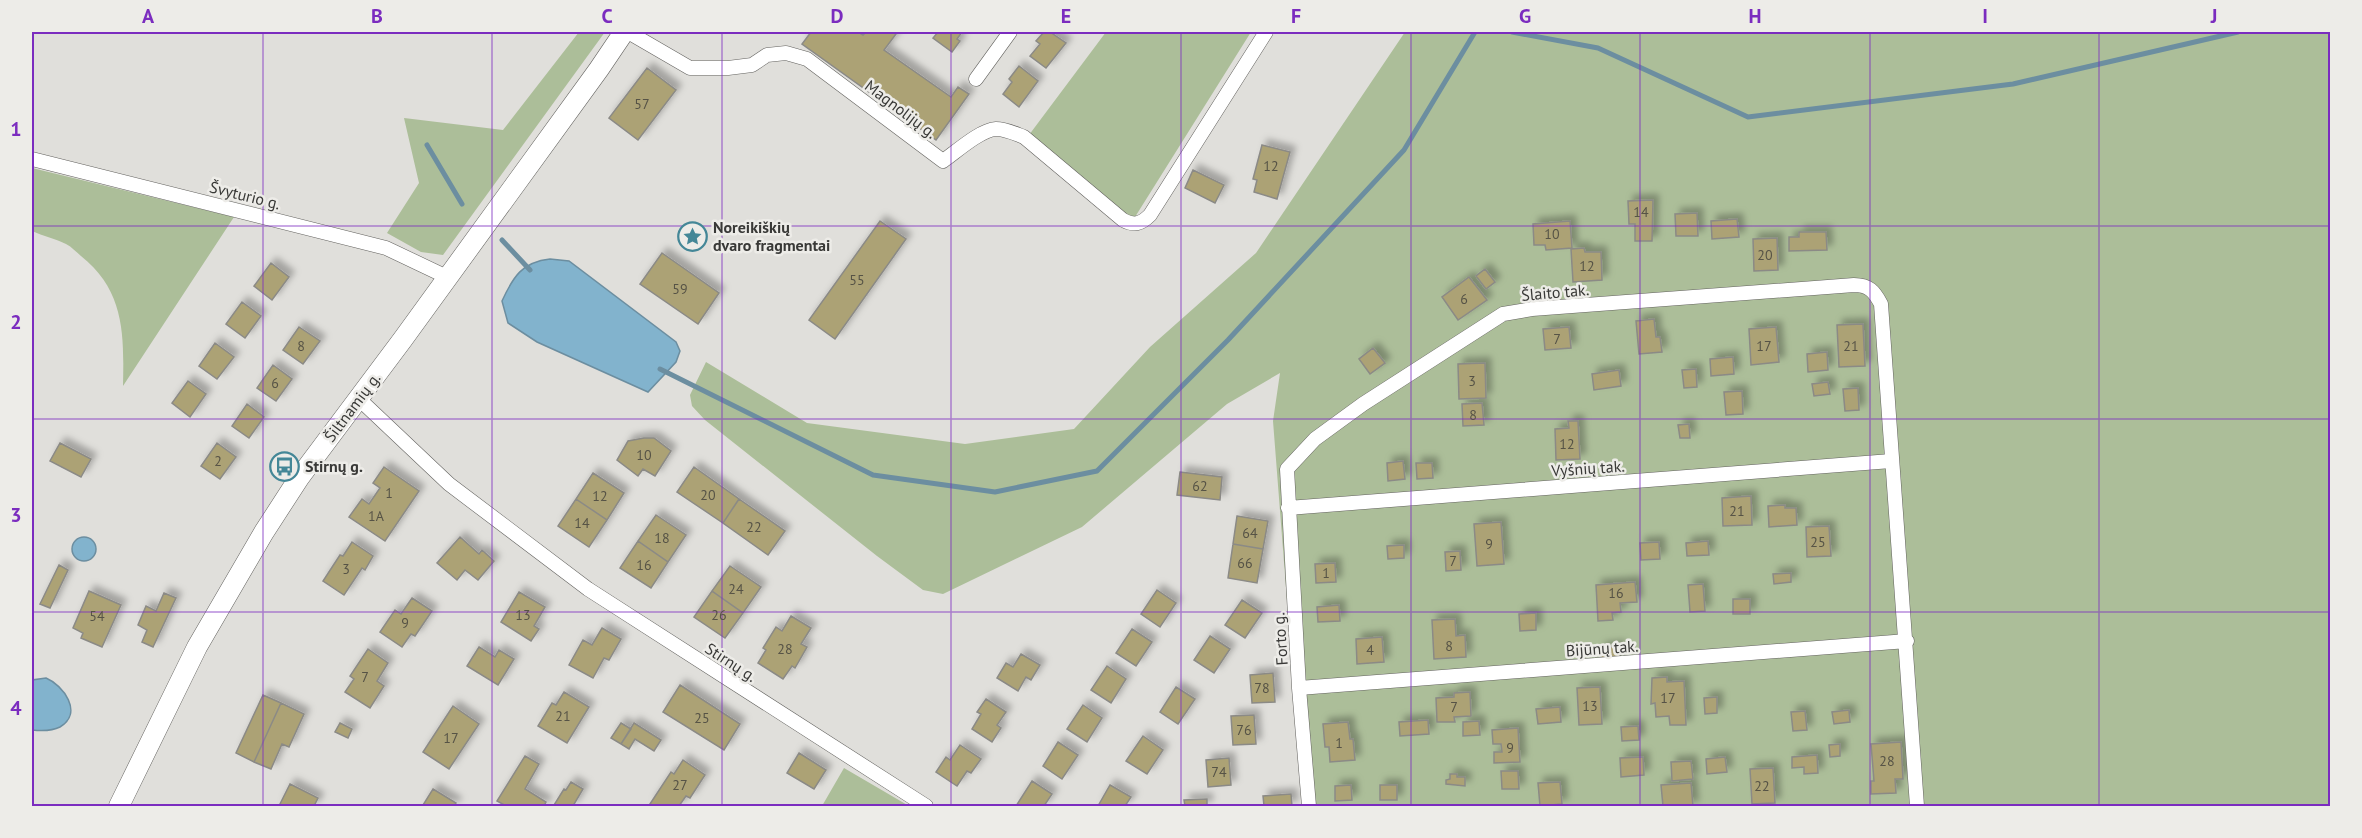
<svg xmlns="http://www.w3.org/2000/svg" width="2362" height="838" font-family="'PT Sans',sans-serif">
<defs>
<filter id="shadow"><feDropShadow dx="5.5" dy="-5.5" stdDeviation="3" flood-color="#0004"/></filter>
</defs>
<rect width="100%" height="100%" fill="#e0dfdb"/>
<path fill="#acbe99" d="M 579,32 L 605,32 L 443,255 L 421,252 L 387,233 L 419,183 L 404,118 L 503,130 Z
M 1106,32 L 1251,32 L 1135,217 L 1125,214 L 1029,135 Z
M 1405,32 L 2330,32 L 2330,806 L 1303,806 L 1273,421 L 1280,373 L 1227,404 L 1082,527 L 943,594 L 923,590 L 877,556 L 705,420 L 692,406 L 690,395 L 706,362 L 807,423 L 965,444 L 1074,429 L 1150,347 L 1256,253 Z
M 32,168 L 234,217 L 123,386 C 124,335 125,291 81,256 C 76,252 72,247 66,244 C 56,239 43,236 32,231 Z
M 844,768 L 909,806 L 822,806 Z"/>
<path fill="#82b3cd" stroke="#6c8ea0" stroke-width="1.5" d="M 550,259 L 569,261 L 676,342 L 680,351 L 676,362 L 648,392 L 537,342 L 508,323 L 502,301 C 513,277 522,262 550,259 Z
M72 549a12 12 0 1 1 24 0a12 12 0 1 1-24 0Z
M 46,678 C 63,685 84,713 60,727 C 52,731 41,731 32,730 L 32,680 Z"/>
<g fill="none" stroke-linecap="round" stroke-linejoin="round">
<path stroke="#6c8ea0" stroke-width="5" d="M 1512,32 L 1598,48 L 1748,117 L 2013,84 L 2238,32
M 427,145 L 462,204
M 502,240 L 530,270
M 660,369 L 873,475 L 995,492 L 1097,471 L 1228,340 L 1404,150 L 1475,32"/>
</g>
<path fill="#aca274" stroke="#8b8a86" stroke-width="1.5" filter="url(#shadow)" d="M 811,32 L 858,32 L 863,35 L 866,32 L 892,32 L 896,34 L 884,50 L 951,97 L 958,87 L 969,94 L 936,140 L 802,44 Z
M 938,32 L 962,32 L 957,39 L 960,41 L 952,52 L 933,38 Z
M 1044,32 L 1050,32 L 1066,43 L 1046,68 L 1030,56 L 1040,44 L 1036,41 Z
M 1019,66 L 1038,81 L 1019,107 L 1003,94 L 1012,82 L 1009,79 Z
M 647,68 L 676,90 L 638,140 L 609,118 Z
M 1262,145 L 1290,152 L 1277,199 L 1254,192 L 1257,180 L 1253,179 Z
M 1193,170 L 1224,185 L 1215,203 L 1185,188 Z
M 1653,200 L 1652,241 L 1635,241 L 1635,224 L 1629,224 L 1628,201 Z
M 1697,213 L 1698,236 L 1676,236 L 1675,214 Z
M 1737,219 L 1739,237 L 1712,239 L 1711,221 Z
M 880,221 L 906,239 L 835,339 L 809,320 Z
M 1570,221 L 1572,248 L 1546,250 L 1545,245 L 1534,245 L 1533,224 Z
M 1799,232 L 1826,232 L 1827,250 L 1789,251 L 1789,237 L 1799,237 Z
M 1777,238 L 1778,270 L 1754,271 L 1753,239 Z
M 1584,248 L 1585,252 L 1601,252 L 1602,280 L 1573,282 L 1571,249 Z
M 662,253 L 719,293 L 698,324 L 640,284 Z
M 271,263 L 289,277 L 272,300 L 254,286 Z
M 1485,269 L 1495,282 L 1486,289 L 1476,276 Z
M 1469,277 L 1487,300 L 1458,320 L 1442,297 Z
M 242,302 L 261,316 L 245,338 L 226,324 Z
M 1654,319 L 1656,337 L 1660,337 L 1662,352 L 1639,354 L 1636,321 Z
M 1863,324 L 1865,366 L 1839,367 L 1837,325 Z
M 299,327 L 320,341 L 303,364 L 283,350 Z
M 1569,327 L 1571,348 L 1545,350 L 1543,329 Z
M 1776,327 L 1779,362 L 1751,365 L 1749,329 Z
M 215,343 L 234,357 L 217,379 L 199,366 Z
M 1373,348 L 1385,363 L 1370,374 L 1359,359 Z
M 1827,352 L 1828,370 L 1808,372 L 1807,354 Z
M 1733,357 L 1734,374 L 1711,376 L 1710,359 Z
M 1485,363 L 1486,398 L 1459,399 L 1458,364 Z
M 273,365 L 292,379 L 276,401 L 257,388 Z
M 1696,369 L 1697,387 L 1684,388 L 1682,370 Z
M 1619,370 L 1621,386 L 1594,390 L 1592,374 Z
M 188,381 L 206,394 L 190,417 L 172,403 Z
M 1828,382 L 1830,394 L 1814,396 L 1812,384 Z
M 1858,388 L 1859,410 L 1845,411 L 1843,389 Z
M 1742,391 L 1743,414 L 1726,415 L 1724,392 Z
M 1482,403 L 1484,425 L 1463,426 L 1462,404 Z
M 247,404 L 264,417 L 249,438 L 232,426 Z
M 1568,421 L 1578,421 L 1580,459 L 1556,460 L 1555,429 L 1569,428 Z
M 1689,424 L 1690,438 L 1680,438 L 1678,425 Z
M 644,438 L 654,438 L 671,451 L 655,476 L 643,469 L 638,476 L 617,460 L 628,441 Z
M 60,443 L 91,459 L 81,477 L 50,461 Z
M 217,443 L 236,457 L 220,479 L 201,466 Z
M 1403,461 L 1405,479 L 1388,481 L 1387,463 Z
M 1416,463 L 1432,463 L 1433,478 L 1417,479 Z
M 384,467 L 419,491 L 385,541 L 349,517 L 362,499 L 369,504 L 380,488 L 373,483 Z
M 694,467 L 739,499 L 723,523 L 677,492 Z
M 1180,472 L 1222,477 L 1220,500 L 1177,495 Z
M 593,473 L 624,493 L 607,520 L 576,499 Z
M 1751,496 L 1752,525 L 1723,526 L 1722,498 Z
M 576,499 L 607,520 L 589,547 L 558,526 Z
M 739,499 L 785,531 L 768,555 L 723,523 Z
M 1785,505 L 1785,508 L 1796,508 L 1797,525 L 1769,527 L 1768,506 Z
M 656,515 L 686,535 L 668,562 L 638,541 Z
M 1237,516 L 1268,521 L 1263,549 L 1233,544 Z
M 1501,522 L 1504,564 L 1477,566 L 1474,524 Z
M 1829,526 L 1831,556 L 1807,557 L 1806,527 Z
M 460,537 L 479,554 L 482,550 L 494,561 L 478,580 L 465,570 L 457,580 L 437,563 Z
M 638,541 L 668,562 L 651,588 L 620,568 Z
M 1708,541 L 1709,555 L 1687,556 L 1686,543 Z
M 352,542 L 373,556 L 365,570 L 362,568 L 344,595 L 323,581 L 340,555 L 343,556 Z
M 1659,542 L 1660,559 L 1641,560 L 1640,543 Z
M 1233,544 L 1263,549 L 1257,583 L 1228,578 Z
M 1404,545 L 1404,558 L 1388,559 L 1387,546 Z
M 1460,551 L 1461,570 L 1446,571 L 1445,552 Z
M 1335,563 L 1336,582 L 1316,583 L 1315,564 Z
M 59,565 L 68,570 L 50,608 L 40,604 Z
M 730,566 L 761,587 L 743,613 L 712,591 Z
M 1791,573 L 1791,582 L 1774,584 L 1773,574 Z
M 1635,582 L 1637,602 L 1620,603 L 1621,612 L 1612,613 L 1613,620 L 1598,621 L 1596,585 Z
M 1703,584 L 1705,611 L 1690,612 L 1688,585 Z
M 1157,590 L 1176,603 L 1160,627 L 1141,614 Z
M 89,591 L 121,605 L 102,647 L 81,638 L 83,633 L 73,628 Z
M 712,591 L 743,613 L 725,638 L 694,617 Z
M 519,592 L 545,607 L 534,626 L 539,629 L 531,641 L 501,622 Z
M 164,593 L 176,598 L 153,647 L 142,642 L 147,630 L 138,625 L 146,606 L 156,611 Z
M 412,598 L 432,611 L 415,636 L 411,634 L 402,647 L 380,632 L 395,610 L 401,614 Z
M 1733,599 L 1750,599 L 1750,614 L 1733,614 Z
M 1242,600 L 1262,613 L 1245,638 L 1225,625 Z
M 1339,605 L 1340,621 L 1318,622 L 1317,607 Z
M 1536,613 L 1536,630 L 1520,631 L 1519,614 Z
M 791,616 L 811,628 L 801,644 L 807,647 L 795,668 L 792,666 L 783,679 L 758,663 L 766,650 L 763,648 L 776,627 L 782,631 Z
M 1455,619 L 1456,636 L 1465,635 L 1466,657 L 1434,659 L 1432,620 Z
M 602,628 L 621,639 L 609,660 L 604,658 L 593,678 L 569,665 L 583,640 L 592,645 Z
M 1132,629 L 1152,642 L 1136,666 L 1116,653 Z
M 1210,636 L 1230,649 L 1214,673 L 1194,660 Z
M 1382,637 L 1384,662 L 1357,664 L 1356,639 Z
M 1619,646 L 1620,657 L 1601,659 L 1600,648 Z
M 479,647 L 495,657 L 499,650 L 514,659 L 498,685 L 467,666 Z
M 368,649 L 388,663 L 377,681 L 384,686 L 370,708 L 345,692 L 354,679 L 350,676 Z
M 1021,654 L 1040,665 L 1031,680 L 1026,677 L 1018,691 L 997,678 L 1006,663 L 1013,667 Z
M 1107,666 L 1126,679 L 1111,703 L 1091,690 Z
M 1273,673 L 1275,702 L 1252,703 L 1250,675 Z
M 1667,677 L 1667,682 L 1684,681 L 1686,725 L 1670,725 L 1669,716 L 1656,717 L 1655,703 L 1651,704 L 1652,678 Z
M 680,685 L 740,724 L 724,750 L 663,712 Z
M 1176,687 L 1195,699 L 1178,724 L 1160,712 Z
M 1600,687 L 1602,724 L 1579,725 L 1577,688 Z
M 564,692 L 589,707 L 567,743 L 538,726 L 552,703 L 556,705 Z
M 1470,692 L 1471,716 L 1454,717 L 1455,722 L 1437,722 L 1436,698 L 1454,697 L 1454,693 Z
M 263,695 L 281,703 L 254,762 L 236,753 Z
M 1717,697 L 1717,713 L 1705,714 L 1704,698 Z
M 986,699 L 1006,712 L 997,725 L 1001,728 L 992,742 L 972,729 L 981,714 L 977,712 Z
M 281,703 L 304,714 L 289,747 L 282,744 L 271,769 L 254,762 Z
M 1083,705 L 1102,718 L 1087,742 L 1067,729 Z
M 453,706 L 479,724 L 449,769 L 423,752 Z
M 1560,707 L 1561,722 L 1538,724 L 1536,709 Z
M 1849,710 L 1850,722 L 1834,724 L 1832,712 Z
M 1805,711 L 1807,730 L 1793,731 L 1791,712 Z
M 1254,715 L 1256,744 L 1233,745 L 1231,716 Z
M 1428,720 L 1429,734 L 1400,736 L 1399,722 Z
M 1479,721 L 1480,735 L 1463,736 L 1463,722 Z
M 1348,722 L 1350,739 L 1353,739 L 1355,760 L 1330,762 L 1329,747 L 1325,747 L 1323,724 Z
M 340,723 L 352,729 L 348,738 L 335,732 Z
M 621,723 L 631,729 L 621,744 L 611,738 Z
M 634,723 L 661,740 L 654,751 L 635,739 L 629,749 L 621,744 Z
M 1638,726 L 1639,740 L 1622,741 L 1621,727 Z
M 1518,728 L 1520,762 L 1494,763 L 1494,752 L 1502,752 L 1501,744 L 1493,744 L 1492,730 Z
M 1143,736 L 1163,750 L 1147,774 L 1126,761 Z
M 1058,742 L 1078,755 L 1062,779 L 1043,766 Z
M 1901,742 L 1903,779 L 1895,779 L 1896,793 L 1871,794 L 1871,781 L 1874,781 L 1871,744 Z
M 1840,744 L 1840,756 L 1830,757 L 1829,745 Z
M 960,745 L 981,759 L 971,773 L 967,771 L 957,786 L 936,772 L 946,757 L 950,760 Z
M 799,753 L 826,770 L 814,789 L 787,773 Z
M 1817,755 L 1818,773 L 1804,774 L 1804,767 L 1792,768 L 1792,757 Z
M 525,756 L 539,764 L 525,789 L 546,802 L 544,806 L 506,806 L 497,801 Z
M 1643,757 L 1644,775 L 1621,777 L 1620,758 Z
M 1725,757 L 1727,772 L 1707,774 L 1706,759 Z
M 1229,758 L 1231,785 L 1208,787 L 1206,760 Z
M 683,760 L 705,775 L 690,798 L 686,796 L 679,806 L 655,806 L 650,804 L 671,772 L 674,774 Z
M 1691,761 L 1693,779 L 1672,781 L 1671,762 Z
M 1773,768 L 1775,803 L 1752,804 L 1750,769 Z
M 1501,771 L 1518,771 L 1519,789 L 1502,789 Z
M 1450,774 L 1457,774 L 1457,777 L 1465,777 L 1465,786 L 1446,784 L 1446,780 L 1450,779 Z
M 1032,781 L 1052,794 L 1044,806 L 1016,806 Z
M 571,782 L 583,789 L 573,806 L 554,805 L 564,789 L 566,790 Z
M 1560,782 L 1562,804 L 1540,806 L 1538,783 Z
M 1691,783 L 1693,806 L 1663,806 L 1661,785 Z
M 290,784 L 318,798 L 314,806 L 279,806 Z
M 1110,785 L 1131,797 L 1125,806 L 1098,806 Z
M 1351,785 L 1352,800 L 1335,801 L 1335,786 Z
M 1380,785 L 1397,785 L 1397,800 L 1380,800 Z
M 433,789 L 456,803 L 454,806 L 423,805 Z
M 1291,794 L 1292,806 L 1264,806 L 1263,796 Z
M 1207,799 L 1207,806 L 1185,806 L 1184,800 Z"/>
<g fill="none" stroke-linecap="round" stroke-linejoin="round">
<defs>
<path id="minor" d="M 628,32 L 690,68 L 728,68 L 752,65 L 767,55 L 786,53 L 807,59 L 943,161 C 956,152 980,130 996,129 C 1006,129 1016,134 1024,137 L 1123,220 C 1134,226 1141,224 1150,215 L 1266,32
M 976,79 L 1010,32
M 32,159 L 386,248 L 447,277
M 358,398 L 449,484 L 588,589 L 926,806
M 1288,508 L 1891,461
M 1299,688 L 1907,641
M 1309,806 L 1299,688 L 1287,469 L 1315,439 L 1363,404 L 1503,314 L 1532,309 L 1854,285 C 1869,285 1874,291 1881,304 L 1917,806"/>
<path id="secondary" d="M 119,806 L 197,647 L 264,532 L 299,478 L 403,339 L 599,69 L 624,32"/>
</defs>
<use href="#minor" stroke="#63625f" stroke-width="15"/>
<use href="#secondary" stroke="#63625f" stroke-width="21"/>
<use href="#minor" stroke="#fff" stroke-width="14"/>
<use href="#secondary" stroke="#fff" stroke-width="20"/>
</g>
<path fill="none" stroke="#7b2cbf" stroke-width="1.5" stroke-opacity="0.55" d="M 263,32 L 263,806M 492,32 L 492,806M 722,32 L 722,806M 951,32 L 951,806M 1181,32 L 1181,806M 1411,32 L 1411,806M 1640,32 L 1640,806M 1870,32 L 1870,806M 2099,32 L 2099,806M 32,226 L 2330,226M 32,419 L 2330,419M 32,612 L 2330,612"/>
<defs>
<symbol id="sight-ring" viewBox="-11 -11 22 22"><circle r="9.5" fill="#edece8" stroke="#448797" stroke-width="1.5"/><path d="M0-6L1.8-2.2L6-1.7L2.9 1.2L3.7 5.4L0 3.3L-3.7 5.4L-2.9 1.2L-6-1.7L-1.8-2.2Z" fill="#448797"/></symbol>
<symbol id="bus-ring" viewBox="-11 -11 22 22"><circle r="9.5" fill="#edece8" stroke="#448797" stroke-width="1.5"/><path d="M-5-6H5V4H4V6H2V4H-2V6H-4V4H-5ZM-3.5-4V0h7V-4ZM-3.5 1.2v1.5H-2V1.2ZM2 1.2v1.5H3.5V1.2Z" fill="#448797"/></symbol>
</defs>
<g fill-rule="evenodd">
<use href="#sight-ring" x="676" y="220" width="33" height="33"/>
<use href="#bus-ring" x="268" y="450" width="33" height="33"/>
</g>
<g text-anchor="middle" dominant-baseline="central" stroke-width="5" stroke-linejoin="round" paint-order="stroke">
<g font-size="14" fill="#565346">
<text x="642" y="104">57</text>
<text x="1271" y="166">12</text>
<text x="1641" y="212">14</text>
<text x="1552" y="234">10</text>
<text x="1765" y="255">20</text>
<text x="1587" y="266">12</text>
<text x="857" y="280">55</text>
<text x="680" y="289">59</text>
<text x="1464" y="299">6</text>
<text x="1557" y="339">7</text>
<text x="301" y="346">8</text>
<text x="1764" y="346">17</text>
<text x="1851" y="346">21</text>
<text x="1472" y="381">3</text>
<text x="275" y="383">6</text>
<text x="1473" y="415">8</text>
<text x="1567" y="444">12</text>
<text x="644" y="455">10</text>
<text x="218" y="461">2</text>
<text x="1200" y="486">62</text>
<text x="389" y="493">1</text>
<text x="708" y="495">20</text>
<text x="600" y="496">12</text>
<text x="1737" y="511">21</text>
<text x="376" y="516">1A</text>
<text x="582" y="523">14</text>
<text x="754" y="527">22</text>
<text x="1250" y="533">64</text>
<text x="662" y="538">18</text>
<text x="1818" y="542">25</text>
<text x="1489" y="544">9</text>
<text x="1453" y="561">7</text>
<text x="1245" y="563">66</text>
<text x="644" y="565">16</text>
<text x="346" y="569">3</text>
<text x="1326" y="573">1</text>
<text x="736" y="589">24</text>
<text x="1616" y="593">16</text>
<text x="523" y="615">13</text>
<text x="719" y="615">26</text>
<text x="97" y="616">54</text>
<text x="405" y="623">9</text>
<text x="1449" y="646">8</text>
<text x="785" y="649">28</text>
<text x="1370" y="650">4</text>
<text x="365" y="677">7</text>
<text x="1262" y="688">78</text>
<text x="1668" y="698">17</text>
<text x="1590" y="706">13</text>
<text x="1454" y="707">7</text>
<text x="563" y="716">21</text>
<text x="702" y="718">25</text>
<text x="1244" y="730">76</text>
<text x="451" y="738">17</text>
<text x="1339" y="743">1</text>
<text x="1510" y="748">9</text>
<text x="1887" y="761">28</text>
<text x="1219" y="772">74</text>
<text x="680" y="785">27</text>
<text x="1762" y="786">22</text>
</g>
<g font-size="16" fill="#393937" stroke="#edece8">
<text transform="translate(901 109) rotate(37)">Magnolijų g.</text>
<text transform="translate(245 195) rotate(14)">Švyturio g.</text>
<text transform="translate(1555 292) rotate(-5)">Šlaito tak.</text>
<text transform="translate(352 407) rotate(-53)">Šiltnamių g.</text>
<text transform="translate(1588 468) rotate(-4)">Vyšnių tak.</text>
<text transform="translate(1280 639) rotate(-94)">Forto g.</text>
<text transform="translate(1602 648) rotate(-4)">Bijūnų tak.</text>
<text transform="translate(731 662) rotate(33)">Stirnų g.</text>
</g>
<g font-size="16" font-weight="bold" fill="#393937" stroke="#edece8" text-anchor="start">
<text x="713" y="227">Noreikiškių<tspan x="713" dy="18">dvaro fragmentai</tspan></text>
<text x="305" y="466">Stirnų g.</text>
</g>
</g>
<rect width="2362" height="838" fill="none" stroke="#edece8" stroke-width="66"/>
<rect x="33" y="33" width="2296" height="772" fill="none" stroke="#7b2cbf" stroke-width="2"/>
<g font-size="20" text-anchor="middle" font-weight="bold" fill="#7b2cbf">
<text x="148" y="23">A</text>
<text x="377" y="23">B</text>
<text x="607" y="23">C</text>
<text x="837" y="23">D</text>
<text x="1066" y="23">E</text>
<text x="1296" y="23">F</text>
<text x="1525" y="23">G</text>
<text x="1755" y="23">H</text>
<text x="1985" y="23">I</text>
<text x="2214" y="23">J</text>
<text x="16" y="136">1</text>
<text x="16" y="329">2</text>
<text x="16" y="522">3</text>
<text x="16" y="715">4</text>
</g>
</svg>
